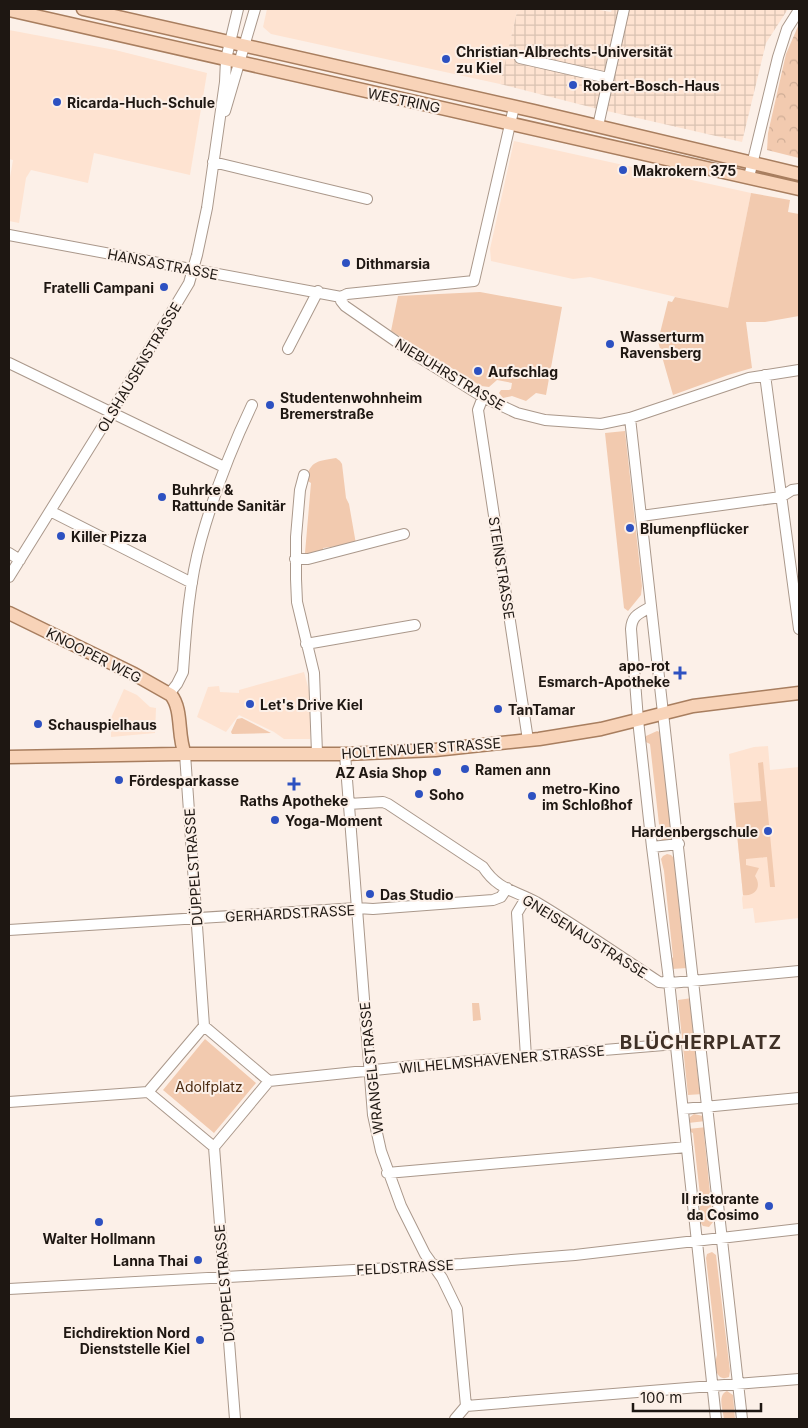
<svg xmlns="http://www.w3.org/2000/svg" width="808" height="1428" font-family="Inter,sans-serif">
<defs>
<pattern id="industrial-grid" width="8" height="8" patternUnits="userSpaceOnUse" patternTransform="scale(1.25)"><rect width="8" height="8" fill="#fee3d1"/><path d="M0 4h8M4 0v8" fill="none" stroke="#d9c2b2"/></pattern>
<pattern id="forest-crowns" width="20" height="18" patternUnits="userSpaceOnUse" patternTransform="scale(1.25)"><rect width="20" height="18" fill="#f2caaf"/><path d="M2 6a3 3 0 1 1 6 0M12 15a3 3 0 1 1 6 0" fill="none" stroke="#cfad96"/></pattern>
</defs>
<rect width="100%" height="100%" fill="#fcf0e8"/>
<path fill="#fee3d1" d="M 267,9 L 521,9 L 517,12 L 500,84 L 271,34 L 263,27 Z
M 9,30 L 115,50 L 207,73 L 190,175 L 94,153 L 88,183 L 31,170 L 26,178 L 19,223 L 9,221 L 9,183 L 13,160 L 9,159 Z
M 514,141 L 751,193 L 728,309 L 590,277 L 573,279 L 491,261 L 490,249 Z
M 304,672 L 312,702 L 310,718 L 310,739 L 284,739 L 274,732 L 239,715 L 226,732 L 197,717 L 208,687 L 219,686 L 220,692 L 239,693 L 239,690 Z
M 124,689 L 137,695 L 150,707 L 156,708 L 155,733 L 111,737 L 111,718 Z
M 768,746 L 770,770 L 799,767 L 799,918 L 755,923 L 753,908 L 743,909 L 742,898 L 743,895 L 729,754 L 754,747 Z"/>
<path fill="url(#industrial-grid)" d="M 521,9 L 594,9 L 611,12 L 612,9 L 788,9 L 766,43 L 742,142 L 594,108 L 500,84 L 517,12 Z"/>
<path fill="#f2caaf" d="M 751,193 L 790,200 L 788,212 L 799,214 L 799,316 L 765,322 L 746,322 L 752,368 L 728,375 L 673,395 L 661,353 L 658,341 L 668,301 L 672,302 L 675,297 L 728,308 Z
M 480,292 L 562,307 L 546,395 L 536,393 L 526,401 L 512,396 L 503,398 L 499,393 L 501,390 L 509,390 L 511,389 L 512,383 L 497,380 L 489,387 L 481,386 L 391,331 L 398,296 Z
M 625,431 L 642,586 L 641,595 L 628,611 L 624,608 L 605,433 Z
M 336,458 L 340,461 L 342,464 L 346,498 L 349,504 L 356,544 L 338,548 L 338,546 L 323,548 L 323,553 L 307,555 L 305,553 L 311,483 L 306,480 C 310,460 319,461 336,458 Z
M 242,718 L 271,733 L 232,734 L 231,732 L 237,719 Z
M 657,731 L 660,732 L 672,833 C 672,839 669,841 663,841 L 659,837 L 660,833 L 650,744 L 646,742 L 646,736 Z
M 763,762 L 775,887 L 770,887 L 767,857 L 746,859 L 746,865 L 759,868 L 755,876 C 762,886 756,897 743,895 L 734,803 L 761,801 L 758,763 Z
M 667,854 L 671,855 L 674,858 L 684,956 L 686,958 L 687,968 L 672,969 L 671,960 L 673,957 L 664,871 L 661,859 L 663,856 Z
M 692,998 L 693,1002 L 690,1004 L 699,1087 L 702,1089 L 703,1094 L 688,1095 L 678,1000 Z
M 472,1003 L 479,1003 L 481,1020 L 473,1021 Z
M 205,1039 L 256,1083 L 214,1133 L 163,1090 Z
M 694,1114 L 703,1116 L 706,1121 L 688,1123 L 690,1117 Z
M 707,1127 L 704,1134 L 713,1222 L 709,1227 L 703,1226 C 699,1222 698,1210 701,1204 L 693,1133 L 688,1131 L 688,1129 Z
M 712,1252 L 716,1255 L 730,1371 L 729,1377 C 715,1383 714,1364 717,1355 L 706,1258 L 707,1254 Z
M 727,1391 L 733,1395 L 735,1419 L 724,1419 C 723,1410 717,1395 727,1391 Z"/>
<path fill="url(#forest-crowns)" d="M 799,24 L 799,158 L 767,150 L 768,133 L 786,54 Z"/>
<g fill="none" stroke-linecap="round" stroke-linejoin="round">
<defs>
<path id="minor" d="M 520,58 L 608,78
M 225,111 L 255,9
M 598,126 L 624,9
M 213,162 L 367,199
M 749,177 L 778,57 L 787,29 L 799,10
M 9,235 L 341,297
M 341,297 L 341,301 L 345,306 L 417,356 L 483,397 L 517,413 L 545,420 L 601,424 L 630,418 L 749,378 L 799,370
M 341,297 L 347,294 L 474,281 L 514,107
M 288,349 L 318,291
M 9,363 L 224,467
M 765,375 L 799,629
M 483,397 L 478,410 L 528,740
M 630,418 L 742,1419
M 304,475 L 300,490 L 296,537 L 296,579 L 297,602 L 314,673 L 317,753
M 50,511 L 192,583
M 641,516 L 781,497 L 792,490 L 799,489
M 9,553 L 20,560
M 295,559 L 308,559 L 404,534
M 9,577 L 111,413 L 189,283 L 197,255 L 207,208 L 225,82 L 226,59 L 238,9
M 650,607 C 639,614 632,615 631,629 L 638,720 L 652,847 L 668,972 L 716,1419
M 306,644 L 415,625
M 169,694 L 177,684 L 183,672 C 186,628 189,583 201,540 C 214,493 231,449 252,405
M 185,754 L 204,1026
M 345,754 L 373,1115 L 381,1151 L 401,1206 L 425,1254 L 442,1278 L 457,1309 L 466,1406 L 455,1419
M 348,804 L 383,802 L 388,804 L 483,867 C 498,890 514,890 536,902 C 578,927 618,955 659,982 L 670,983 L 799,971
M 652,847 L 679,844
M 526,898 L 517,913 L 526,1057
M 9,930 L 357,908 L 373,909 L 493,900 L 501,897 L 507,888
M 204,1026 L 269,1081 L 214,1147 L 148,1092 Z
M 269,1081 L 413,1066 L 676,1044
M 9,1102 L 148,1092
M 683,1109 L 799,1098
M 214,1147 L 235,1419
M 387,1173 L 687,1147
M 9,1289 L 462,1264 L 575,1255 L 799,1229
M 466,1406 L 799,1379"/>
<path id="major" d="M 83,9 L 534,111 L 799,174
M 9,10 L 799,189
M 9,613 L 134,674 L 171,695 C 183,710 177,736 185,754
M 9,757 L 176,754 L 345,754 L 435,750 L 539,739 L 601,729 L 693,706 L 799,693"/>
</defs>
<use href="#minor" stroke="#aa988b" stroke-width="12"/>
<use href="#major" stroke="#a87e5f" stroke-width="15"/>
<use href="#minor" stroke="#fff" stroke-width="10"/>
<use href="#major" stroke="#f8d3b8" stroke-width="12"/>
</g>
<g fill="#2d51c1" stroke="#fcf0e8" stroke-width="2">
<circle cx="446" cy="59" r="5"/>
<circle cx="573" cy="85" r="5"/>
<circle cx="57" cy="102" r="5"/>
<circle cx="623" cy="170" r="5"/>
<circle cx="346" cy="263" r="5"/>
<circle cx="164" cy="287" r="5"/>
<circle cx="610" cy="344" r="5"/>
<circle cx="478" cy="371" r="5"/>
<circle cx="270" cy="405" r="5"/>
<circle cx="162" cy="497" r="5"/>
<circle cx="630" cy="528" r="5"/>
<circle cx="61" cy="536" r="5"/>
<path d="M677.5 665.5h5v5h5v5h-5v5h-5v-5h-5v-5h5z"/>
<circle cx="250" cy="704" r="5"/>
<circle cx="498" cy="709" r="5"/>
<circle cx="38" cy="724" r="5"/>
<circle cx="465" cy="769" r="5"/>
<circle cx="437" cy="772" r="5"/>
<circle cx="119" cy="780" r="5"/>
<path d="M291.5 776.5h5v5h5v5h-5v5h-5v-5h-5v-5h5z"/>
<circle cx="419" cy="794" r="5"/>
<circle cx="532" cy="796" r="5"/>
<circle cx="275" cy="820" r="5"/>
<circle cx="768" cy="831" r="5"/>
<circle cx="370" cy="894" r="5"/>
<circle cx="769" cy="1206" r="5"/>
<circle cx="99" cy="1222" r="5"/>
<circle cx="198" cy="1260" r="5"/>
<circle cx="200" cy="1340" r="5"/>
</g>
<g text-anchor="middle" dominant-baseline="central" stroke-width="4" stroke-linejoin="round" paint-order="stroke">
<g font-size="14" font-weight="bold" fill="#1e1712" stroke="#fcf0e8" text-anchor="start">
<text x="456" y="51">Christian-Albrechts-Universität<tspan x="456" dy="16">zu Kiel</tspan></text>
<text x="583" y="85">Robert-Bosch-Haus</text>
<text x="67" y="102">Ricarda-Huch-Schule</text>
<text x="633" y="170">Makrokern 375</text>
<text x="356" y="263">Dithmarsia</text>
<text x="154" y="287" text-anchor="end">Fratelli Campani</text>
<text x="620" y="336">Wasserturm<tspan x="620" dy="16">Ravensberg</tspan></text>
<text x="488" y="371">Aufschlag</text>
<text x="280" y="397">Studentenwohnheim<tspan x="280" dy="16">Bremerstraße</tspan></text>
<text x="172" y="489">Buhrke &amp;<tspan x="172" dy="16">Rattunde Sanitär</tspan></text>
<text x="640" y="528">Blumenpflücker</text>
<text x="71" y="536">Killer Pizza</text>
<text x="670" y="665" text-anchor="end">apo-rot<tspan x="670" dy="16">Esmarch-Apotheke</tspan></text>
<text x="260" y="704">Let's Drive Kiel</text>
<text x="508" y="709">TanTamar</text>
<text x="48" y="724">Schauspielhaus</text>
<text x="475" y="769">Ramen ann</text>
<text x="427" y="772" text-anchor="end">AZ Asia Shop</text>
<text x="129" y="780">Fördesparkasse</text>
<text x="542" y="788">metro-Kino<tspan x="542" dy="16">im Schloßhof</tspan></text>
<text x="429" y="794">Soho</text>
<text x="294" y="800" text-anchor="middle">Raths Apotheke</text>
<text x="285" y="820">Yoga-Moment</text>
<text x="758" y="831" text-anchor="end">Hardenbergschule</text>
<text x="380" y="894">Das Studio</text>
<text x="759" y="1198" text-anchor="end">Il ristorante<tspan x="759" dy="16">da Cosimo</tspan></text>
<text x="99" y="1238" text-anchor="middle">Walter Hollmann</text>
<text x="188" y="1260" text-anchor="end">Lanna Thai</text>
<text x="190" y="1332" text-anchor="end">Eichdirektion Nord<tspan x="190" dy="16">Dienststelle Kiel</tspan></text>
</g>
<g font-size="14" fill="#1e1712" stroke="#fcf0e8">
<text transform="translate(404 100) rotate(12)">WESTRING</text>
<text transform="translate(163 264) rotate(11)">HANSASTRASSE</text>
<text transform="translate(139 367) rotate(-59)">OLSHAUSENSTRASSE</text>
<text transform="translate(450 374) rotate(31)">NIEBUHRSTRASSE</text>
<text transform="translate(502 568) rotate(81)">STEINSTRASSE</text>
<text transform="translate(94 655) rotate(27)">KNOOPER WEG</text>
<text transform="translate(421 748) rotate(-4)">HOLTENAUER STRASSE</text>
<text transform="translate(193 867) rotate(-94)">DÜPPELSTRASSE</text>
<text transform="translate(290 913) rotate(-3)">GERHARDSTRASSE</text>
<text transform="translate(585 936) rotate(32)">GNEISENAUSTRASSE</text>
<text transform="translate(502 1059) rotate(-5)">WILHELMSHAVENER STRASSE</text>
<text transform="translate(371 1068) rotate(-96)">WRANGELSTRASSE</text>
<text transform="translate(405 1267) rotate(-3)">FELDSTRASSE</text>
<text transform="translate(224 1283) rotate(-95)">DÜPPELSTRASSE</text>
</g>
<g font-size="14" fill="#4c2b11" stroke="#fcf0e8">
<text x="209" y="1086">Adolfplatz</text>
</g>
<g font-size="19" font-weight="bold" letter-spacing="1" fill="#3f3026" stroke="#fcf0e8">
<text x="701" y="1042">BLÜCHERPLATZ</text>
</g>
</g>
<rect width="808" height="1428" fill="none" stroke="#1e1712" stroke-width="20"/>
<path d="M633 1403v8h128v-8" fill="none" stroke="#1e1712" stroke-width="2.5"/>
<text x="640" y="1403" font-size="15" fill="#1e1712" stroke="#fcf0e8" stroke-width="4" paint-order="stroke">100 m</text>
</svg>
